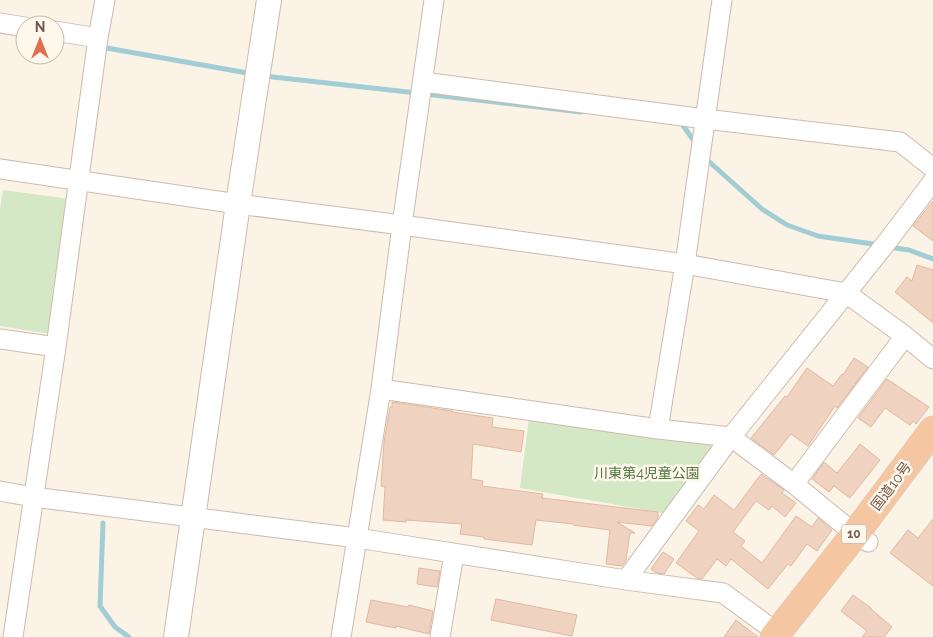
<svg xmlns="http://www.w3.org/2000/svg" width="933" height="637" font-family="Raleway,'Noto Sans JP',sans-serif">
<rect width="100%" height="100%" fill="#fbf3e6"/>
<path fill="#d4e8c5" d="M 3,190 L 70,199 L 51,334 L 0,326 L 0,209 Z
M 529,418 L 710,445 L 716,453 L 669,514 L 520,488 Z"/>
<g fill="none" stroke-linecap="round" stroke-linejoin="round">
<path stroke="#a2cdd5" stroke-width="5" d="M 101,47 L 253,74
M 264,76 L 417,93
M 425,94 L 581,112
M 678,123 L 682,124 L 696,144
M 705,158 L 762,209 L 787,225 L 818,236 L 880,245
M 888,247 L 909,250 L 933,259
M 103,523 L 100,606 L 115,627 L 129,637"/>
</g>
<path fill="#efd2bf" stroke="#e1b9a1" d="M 933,201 L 933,241 L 913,226 Z
M 917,265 L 933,270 L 933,323 L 895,292 L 907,277 L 912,281 Z
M 854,358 L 868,367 L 837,408 L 835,406 L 808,446 L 791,434 L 774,455 L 751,438 L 785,396 L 787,397 L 807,368 L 833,386 L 842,374 L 843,375 Z
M 887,379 L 929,407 L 916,424 L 913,421 L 910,425 L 885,408 L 871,427 L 858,418 Z
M 392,402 L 453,411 L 452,412 L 493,418 L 492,427 L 524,431 L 521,452 L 473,444 L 471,479 L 483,481 L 482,486 L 543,494 L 542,498 L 658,512 L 658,518 L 652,526 L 617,522 L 635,533 L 630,533 L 626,560 L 622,566 L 606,564 L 610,530 L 573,525 L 573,524 L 536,520 L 532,545 L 484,539 L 484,537 L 460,534 L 462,524 L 406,520 L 406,522 L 383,520 L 385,487 L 381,486 L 384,442 L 390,407 L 392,407 Z
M 860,444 L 880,460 L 850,498 L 834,486 L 829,492 L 812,479 L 824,462 L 837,473 Z
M 761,474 L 784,490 L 782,493 L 796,503 L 785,517 L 772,506 L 769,510 L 756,501 L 733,532 L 745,541 L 741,546 L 762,563 L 796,516 L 812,527 L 818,518 L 832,530 L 817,551 L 807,544 L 791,566 L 788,564 L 768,589 L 731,559 L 726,566 L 717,559 L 702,579 L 697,578 L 676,563 L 699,531 L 686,521 L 698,505 L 704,509 L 714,495 L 734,510 Z
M 933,519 L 933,586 L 890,553 L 908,530 L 918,538 Z
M 663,552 L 674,559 L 664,574 L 656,573 L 651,569 Z
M 419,568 L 440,571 L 437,587 L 417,584 Z
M 853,595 L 871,608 L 871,609 L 892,627 L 884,637 L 862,637 L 867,631 L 841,611 Z
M 496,599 L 577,615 L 572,636 L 491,620 Z
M 371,600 L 408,607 L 409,605 L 433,611 L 429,634 L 396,626 L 396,628 L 366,622 Z
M 736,620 L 758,637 L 724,637 Z"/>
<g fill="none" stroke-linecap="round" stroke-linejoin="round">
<defs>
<path id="minor" d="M 0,23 L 25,27
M 55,31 L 98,38
M 423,82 L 705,119 L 900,142 L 933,168
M 0,169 L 238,204 L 402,225 L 685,264 L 846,293 L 905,336 L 933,359
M 0,339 L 56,347
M 381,389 L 658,429 L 731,437 L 794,484 L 855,534 L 868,542
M 658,429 L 685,264 L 722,0
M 794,484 L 905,336
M 0,491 L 33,497 L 357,538 L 626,580 L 723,593 L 783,637
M 626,580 L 731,437 L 887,242 L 933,181
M 13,637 L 56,347 L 98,38 L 105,0
M 341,637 L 381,389 L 402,225 L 434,0
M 440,637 L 454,554"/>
<path id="tertiary" d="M 176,637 L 238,204 L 269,0"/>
<path id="trunk" d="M 774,637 L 855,534 L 933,430"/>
</defs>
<use href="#minor" stroke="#ccbbad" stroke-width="21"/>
<use href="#tertiary" stroke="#ccbbad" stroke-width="26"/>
<use href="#trunk" stroke="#d8d1cd" stroke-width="29"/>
<use href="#minor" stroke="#fff" stroke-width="19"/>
<use href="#tertiary" stroke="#fff" stroke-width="24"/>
<use href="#trunk" stroke="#f4c6a1" stroke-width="28"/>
</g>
<g text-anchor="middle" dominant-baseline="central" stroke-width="5" stroke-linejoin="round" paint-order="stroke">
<rect fill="#fef7ec" stroke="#9d897c" stroke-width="1" x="841.5" y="524.5" width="25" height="19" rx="4"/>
<g font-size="12" font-weight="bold" fill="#735a4c">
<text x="854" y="534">10</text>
</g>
<g font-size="14" fill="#547844" stroke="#fef7ec">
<text x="647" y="473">川東第4児童公園</text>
</g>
<g font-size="14" fill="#735a4c" stroke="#fef7ec">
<text transform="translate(891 486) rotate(-53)">国道10号</text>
</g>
</g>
<g transform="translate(40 40)"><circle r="24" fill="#fef7ec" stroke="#c6b8ac"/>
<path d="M0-4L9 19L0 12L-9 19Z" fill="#df7152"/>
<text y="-8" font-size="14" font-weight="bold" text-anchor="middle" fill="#735a4c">N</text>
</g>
</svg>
